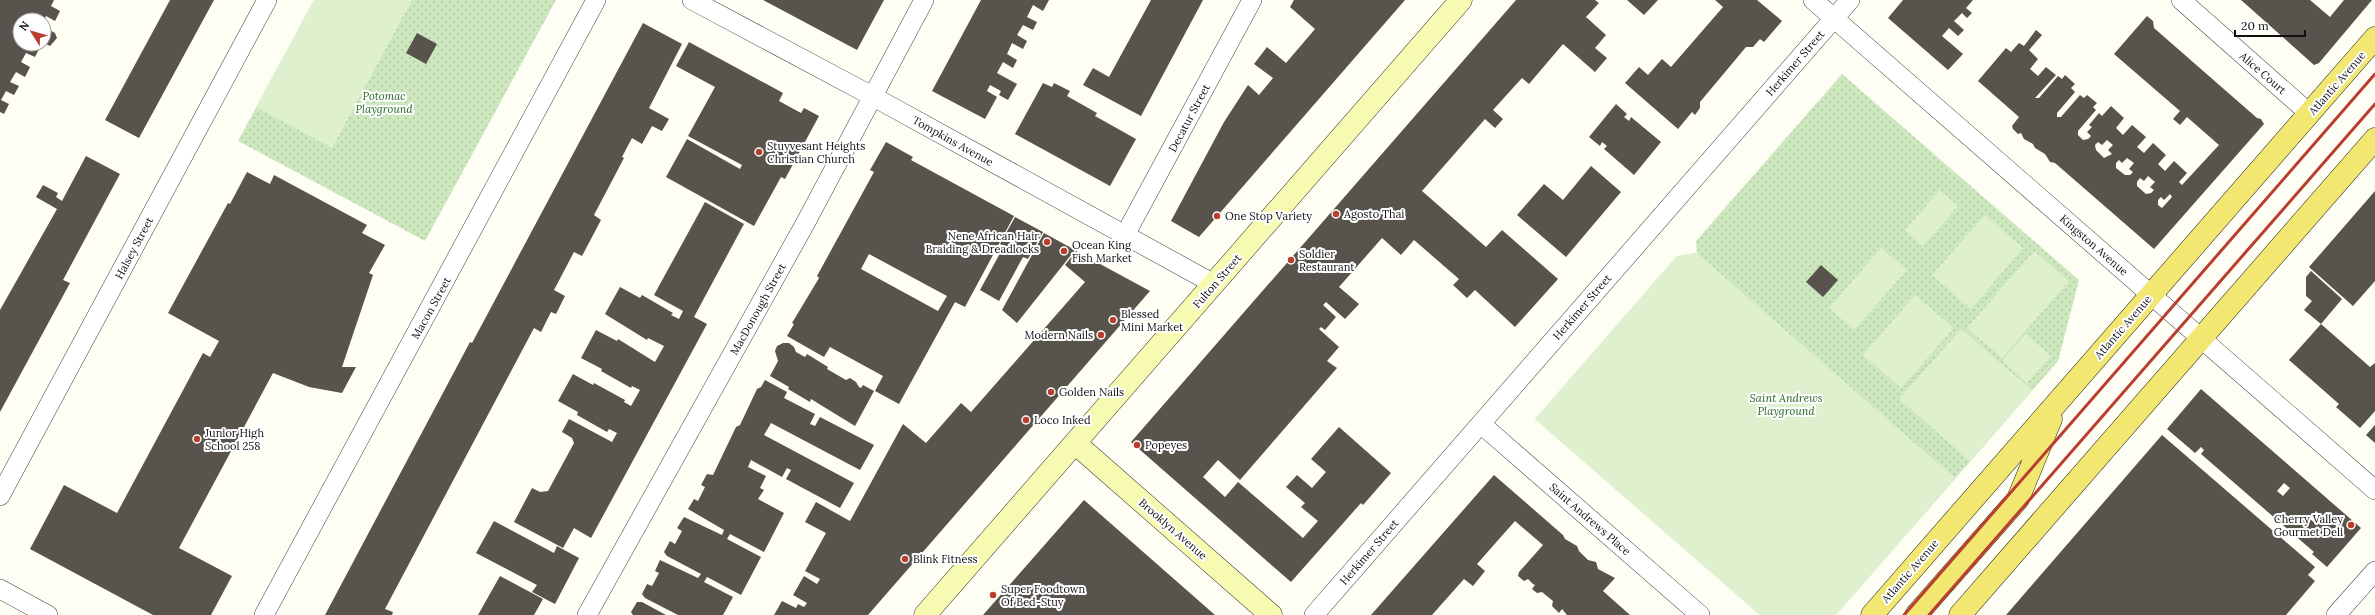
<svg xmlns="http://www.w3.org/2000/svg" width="2375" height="615" font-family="Lora,serif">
<defs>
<pattern id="park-dots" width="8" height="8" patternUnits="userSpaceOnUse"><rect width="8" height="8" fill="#cde8be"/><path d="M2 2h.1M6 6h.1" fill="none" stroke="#afc6a2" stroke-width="1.8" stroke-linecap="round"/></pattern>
</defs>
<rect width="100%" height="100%" fill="#fefef4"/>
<path fill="url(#park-dots)" d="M 314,0 L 556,0 L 425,241 L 238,141 Z
M 1842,74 L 2079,280 L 2058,361 L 1836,615 L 1760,615 L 1535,419 L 1677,256 L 1697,253 L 1696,241 Z"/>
<path fill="#dff0cf" d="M 314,0 L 412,0 L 332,148 L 256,107 Z
M 1940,190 L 1958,206 L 1923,246 L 1905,230 Z
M 1985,215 L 2023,248 L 1971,309 L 1932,275 Z
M 1881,248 L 1907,270 L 1854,330 L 1829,308 Z
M 2034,251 L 2069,281 L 2002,358 L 1967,328 Z
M 1697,253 L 1955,478 L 1836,615 L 1760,615 L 1535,419 L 1677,256 Z
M 1915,295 L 1954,328 L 1901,388 L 1863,355 Z
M 1961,329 L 2032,390 L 1970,461 L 1899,399 Z
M 2026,334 L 2051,356 L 2027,383 L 2002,361 Z"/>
<path fill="#58534d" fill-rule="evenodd" d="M 0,0 L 54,0 L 51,6 L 60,11 L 55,21 L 46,16 L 44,20 L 20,20 L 20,44 L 31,44 L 39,49 L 35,57 L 26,53 L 21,62 L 30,67 L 25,77 L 16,72 L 10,82 L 19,86 L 14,95 L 6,91 L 1,100 L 9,104 L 4,114 L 0,112 Z
M 170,0 L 214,0 L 139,138 L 105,120 Z
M 763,0 L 884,0 L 857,50 Z
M 981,0 L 1049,0 L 1043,11 L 1033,5 L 1027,17 L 1037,22 L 1033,30 L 1023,25 L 1017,35 L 1027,41 L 1023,49 L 1012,43 L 1007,54 L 1017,60 L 1013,68 L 1003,62 L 997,73 L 1017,84 L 1008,100 L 999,95 L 1001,91 L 990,85 L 987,91 L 997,97 L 985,119 L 932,91 Z
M 1151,0 L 1203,0 L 1141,116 L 1083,85 L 1093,68 L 1109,77 Z
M 1294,0 L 1405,0 L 1199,237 L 1171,221 L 1224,122 L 1248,85 L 1259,95 L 1273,78 L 1254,64 L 1267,47 L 1286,63 L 1315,29 L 1290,7 Z
M 1516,0 L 1595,0 L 1599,3 L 1586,17 L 1606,35 L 1595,48 L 1607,58 L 1595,72 L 1563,44 L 1529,84 L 1522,78 L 1493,110 L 1503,119 L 1495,128 L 1485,119 L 1422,191 L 1486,247 L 1502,230 L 1558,279 L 1515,327 L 1475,290 L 1467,298 L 1453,285 L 1459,279 L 1414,240 L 1401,255 L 1382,238 L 1339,287 L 1359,304 L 1345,319 L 1326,302 L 1323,305 L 1336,317 L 1325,330 L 1321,327 L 1319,329 L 1339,347 L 1327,361 L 1337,368 L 1240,480 L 1218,460 L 1203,477 L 1225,497 L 1238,482 L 1303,538 L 1318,521 L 1301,507 L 1305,503 L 1286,487 L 1297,475 L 1312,488 L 1326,472 L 1311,459 L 1339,427 L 1391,473 L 1363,505 L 1361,503 L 1291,582 L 1131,442 Z
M 1627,0 L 1658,0 L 1644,15 Z
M 1715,0 L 1757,0 L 1782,21 L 1764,42 L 1760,39 L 1753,47 L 1746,47 L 1700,102 L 1700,108 L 1695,115 L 1692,112 L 1678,129 L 1625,83 L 1639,67 L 1648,75 L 1662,59 L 1671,67 L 1723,7 Z
M 1903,0 L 1973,0 L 1966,8 L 1972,13 L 1967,18 L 1962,13 L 1954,21 L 1964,30 L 1958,36 L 1949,28 L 1942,36 L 1963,54 L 1948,70 L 1888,18 Z
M 2241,0 L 2310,0 L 2330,17 L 2344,0 L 2372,0 L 2319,63 L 2314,65 Z
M 2147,16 L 2153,21 L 2154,28 L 2257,118 L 2261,119 L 2264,124 L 2154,249 L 2055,163 L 2050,162 L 2045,154 L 2035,148 L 2033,144 L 2024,139 L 2021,133 L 2018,134 L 2013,129 L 2012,126 L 2019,117 L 1978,81 L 2006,48 L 2011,52 L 2019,43 L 2024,46 L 2036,30 L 2042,35 L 2029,50 L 2038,59 L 2030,69 L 2038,76 L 2046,67 L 2056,75 L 2035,98 L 2039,98 L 2058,76 L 2062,79 L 2065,75 L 2075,84 L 2071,88 L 2075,92 L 2057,113 L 2057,117 L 2061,117 L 2080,95 L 2084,98 L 2087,95 L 2097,103 L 2093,107 L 2096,110 L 2078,131 L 2078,135 L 2083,140 L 2088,139 L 2091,136 L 2087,132 L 2092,127 L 2089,125 L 2099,113 L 2102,116 L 2111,106 L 2124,118 L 2116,128 L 2123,135 L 2132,125 L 2146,137 L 2137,147 L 2144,153 L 2153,143 L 2166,155 L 2158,164 L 2165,171 L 2174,161 L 2187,173 L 2179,182 L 2182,185 L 2219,145 L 2187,117 L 2180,125 L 2173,119 L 2180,111 L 2114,54 ZM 2107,140 L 2113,145 L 2108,150 L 2112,154 L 2104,158 L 2096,150 L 2095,145 L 2098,142 L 2102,145 ZM 2127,158 L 2134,163 L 2129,169 L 2133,172 L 2130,175 L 2125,175 L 2116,168 L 2116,163 L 2119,160 L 2122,163 ZM 2148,176 L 2155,182 L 2150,187 L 2154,190 L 2151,193 L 2146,194 L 2137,186 L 2137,182 L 2140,178 L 2144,181 ZM 2170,194 L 2172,197 L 2162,208 L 2158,205 L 2158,200 L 2161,197 L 2164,200 Z
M 643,23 L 682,44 L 649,108 L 669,119 L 662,131 L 652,126 L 642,144 L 632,138 L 622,157 L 624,158 L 594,215 L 601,220 L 582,256 L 574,252 L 554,290 L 565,296 L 556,314 L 551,312 L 541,332 L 534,328 L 385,609 L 393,612 L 392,615 L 325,615 L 470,342 L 472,343 Z
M 44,27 L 55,33 L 57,38 L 50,46 L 44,43 Z
M 417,33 L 437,44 L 426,64 L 406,53 Z
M 689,42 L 783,93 L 779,101 L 801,113 L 804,108 L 819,116 L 785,179 L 781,177 L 754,226 L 666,177 L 687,139 L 740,169 L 742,165 L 688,136 L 715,87 L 676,66 Z
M 1043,83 L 1052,87 L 1054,83 L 1070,91 L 1067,96 L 1097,113 L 1095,116 L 1136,139 L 1110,186 L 1015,134 Z
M 1616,104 L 1627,114 L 1624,117 L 1629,121 L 1631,117 L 1661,142 L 1634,175 L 1604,149 L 1607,146 L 1602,142 L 1600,146 L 1589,137 Z
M 886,142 L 913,157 L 911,160 L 1014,216 L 965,307 L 955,302 L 899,404 L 875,391 L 883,376 L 830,347 L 824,357 L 787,336 L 794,324 L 792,323 L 819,278 L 817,276 L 874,172 L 870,170 ZM 869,254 L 947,296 L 938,311 L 861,269 Z
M 86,156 L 120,174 L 63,280 L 70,283 L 0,412 L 0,310 L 57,209 L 36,197 L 43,185 L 58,193 L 56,197 L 62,201 Z
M 1591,166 L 1621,192 L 1566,257 L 1517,215 L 1544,184 L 1563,200 Z
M 247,172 L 270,184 L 274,175 L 367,225 L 362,233 L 385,245 L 369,273 L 373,275 L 342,367 L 356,367 L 342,393 L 309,387 L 273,373 L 179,548 L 232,576 L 211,615 L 153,615 L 30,549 L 64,485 L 117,513 L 203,353 L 210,357 L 219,341 L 168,313 L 228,203 L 230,204 Z
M 2375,191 L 2375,281 L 2353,306 L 2309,267 Z
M 705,202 L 744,224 L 694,317 L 707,324 L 591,538 L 574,528 L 563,548 L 514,522 L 532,488 L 540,492 L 548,491 L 574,443 L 572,438 L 562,432 L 569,419 L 612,442 L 617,433 L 609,429 L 607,432 L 577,415 L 578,412 L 558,401 L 573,374 L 593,385 L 594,383 L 625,400 L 624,402 L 631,406 L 640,390 L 632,386 L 631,388 L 601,371 L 602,369 L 581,358 L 596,330 L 617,341 L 618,339 L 655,362 L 664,346 L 648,338 L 647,340 L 605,314 L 620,287 L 640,298 L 642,295 L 673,313 L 671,315 L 679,319 L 683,311 L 654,295 Z
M 1015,217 L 1043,232 L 1028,259 L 1023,257 L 999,301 L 980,290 L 1004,246 L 1000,244 Z
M 1044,233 L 1075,250 L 1017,323 L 1002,310 Z
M 1076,251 L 1150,291 L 868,615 L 774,615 L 782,601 L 796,608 L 798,604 L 804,607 L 807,603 L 793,595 L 804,576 L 817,584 L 820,579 L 805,571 L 826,533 L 805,522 L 816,502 L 850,521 L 903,424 L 926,443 L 961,403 L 971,412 L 1085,282 L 1065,265 Z
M 1821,265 L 1838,280 L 1823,297 L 1806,282 Z
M 2311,271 L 2342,299 L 2321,324 L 2304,310 L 2312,301 L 2306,296 L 2306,277 Z
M 2321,324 L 2370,367 L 2375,363 L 2375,411 L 2360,428 L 2336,407 L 2339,404 L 2289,360 Z
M 783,343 L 789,343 L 794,347 L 796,352 L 805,357 L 807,354 L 828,367 L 827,369 L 846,380 L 850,378 L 856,382 L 859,387 L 861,388 L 863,385 L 874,391 L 855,426 L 811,399 L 810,402 L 788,389 L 789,387 L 770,376 L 778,361 L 775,351 L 777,346 Z
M 765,380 L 787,392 L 784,398 L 815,414 L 810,424 L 815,426 L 820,417 L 874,445 L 860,470 L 771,423 L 764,435 L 854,483 L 840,508 L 786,479 L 791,470 L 787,468 L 782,477 L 751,460 L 748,467 L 766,476 L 760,488 L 764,490 L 758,499 L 784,513 L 764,552 L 730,534 L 727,539 L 761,557 L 741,595 L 707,577 L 704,582 L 733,597 L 723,615 L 678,615 L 645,598 L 642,594 L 647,584 L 652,586 L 659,573 L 655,571 L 660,560 L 698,578 L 701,574 L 667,556 L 664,552 L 670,541 L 675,544 L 682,531 L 677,528 L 684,517 L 722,535 L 724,530 L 688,509 L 694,499 L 698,501 L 705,487 L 701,485 L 707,474 L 713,475 L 736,427 L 740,425 L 757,389 L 761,387 Z
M 2201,389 L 2361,528 L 2327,567 L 2312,554 L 2314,552 L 2201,454 L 2204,450 L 2201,447 L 2195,453 L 2167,429 ZM 2284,483 L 2290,488 L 2283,496 L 2277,491 ZM 2316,511 L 2321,516 L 2315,523 L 2310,519 Z
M 2375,425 L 2375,443 L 2366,435 Z
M 2162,435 L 2315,567 L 2308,575 L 2315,581 L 2286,615 L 2006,615 Z
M 1494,475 L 1563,535 L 1565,539 L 1577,546 L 1579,551 L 1588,560 L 1596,562 L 1598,569 L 1615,578 L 1603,591 L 1630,615 L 1567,615 L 1562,609 L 1559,613 L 1552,606 L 1553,601 L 1542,592 L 1537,593 L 1532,589 L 1535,585 L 1533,584 L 1528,579 L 1524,581 L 1518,576 L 1519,572 L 1543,545 L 1515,521 L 1477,564 L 1485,571 L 1473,586 L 1464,579 L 1432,615 L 1371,615 Z
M 1084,500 L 1215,615 L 983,615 Z
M 494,521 L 554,553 L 557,546 L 579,558 L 555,604 L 532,592 L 537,585 L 476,553 Z
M 500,576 L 543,599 L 534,615 L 478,615 Z
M 637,602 L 642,602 L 666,615 L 633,615 L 631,612 Z"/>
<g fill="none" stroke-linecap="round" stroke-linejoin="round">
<defs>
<path id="street" d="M 692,0 L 872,96 L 1214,284
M 1813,0 L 2375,490
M 2181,0 L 2310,114
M 1125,235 L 1252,0
M 1481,424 L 1700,615
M 0,496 L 267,0
M 0,589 L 48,615
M 264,615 L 596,0
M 587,615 L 806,222 L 924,0
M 1314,615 L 1850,0
M 2336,615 L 2375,571"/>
<path id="secondary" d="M 1075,443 L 1271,615
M 925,615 L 1461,0"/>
<path id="primary" d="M 1872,615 L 2375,38
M 1916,615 L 2018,499 L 2051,419
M 1960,615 L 2375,139"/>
</defs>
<use href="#street" stroke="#434343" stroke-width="20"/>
<use href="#secondary" stroke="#323232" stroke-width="23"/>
<use href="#primary" stroke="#212121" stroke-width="23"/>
<use href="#street" stroke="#fff" stroke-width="19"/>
<use href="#secondary" stroke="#f7fbb2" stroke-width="22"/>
<use href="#primary" stroke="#f1e771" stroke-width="22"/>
<path stroke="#ba3e2e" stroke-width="3" d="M 1904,615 L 2375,74
M 1929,615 L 2375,104"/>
</g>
<g fill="#ba3e2e" stroke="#fff" stroke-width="1.5">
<circle cx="759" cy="152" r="4"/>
<circle cx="1336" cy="214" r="4"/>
<circle cx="1217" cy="216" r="4"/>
<circle cx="1047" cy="242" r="4"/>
<circle cx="1064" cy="251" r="4"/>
<circle cx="1291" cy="260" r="4"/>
<circle cx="1113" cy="320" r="4"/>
<circle cx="1101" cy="335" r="4"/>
<circle cx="1051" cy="392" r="4"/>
<circle cx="1026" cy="420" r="4"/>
<circle cx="197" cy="439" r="4"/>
<circle cx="1137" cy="445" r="4"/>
<circle cx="2351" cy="525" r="4"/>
<circle cx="905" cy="559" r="4"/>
<circle cx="993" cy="595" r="4"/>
</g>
<g text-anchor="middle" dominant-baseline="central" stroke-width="4" stroke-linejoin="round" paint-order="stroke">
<g font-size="11" fill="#101010" stroke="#fff">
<text transform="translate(1795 63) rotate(-49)">Herkimer Street</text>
<text transform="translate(2263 73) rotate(41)">Alice Court</text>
<text transform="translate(2337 83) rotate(-49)">Atlantic Avenue</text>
<text transform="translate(1189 118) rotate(-62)">Decatur Street</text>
<text transform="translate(953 141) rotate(29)">Tompkins Avenue</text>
<text transform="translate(2094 245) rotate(41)">Kingston Avenue</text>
<text transform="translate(134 248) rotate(-62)">Halsey Street</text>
<text transform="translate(1217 281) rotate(-49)">Fulton Street</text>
<text transform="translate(1582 307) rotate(-49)">Herkimer Street</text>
<text transform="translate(431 308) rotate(-61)">Macon Street</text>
<text transform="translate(758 309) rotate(-61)">MacDonough Street</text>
<text transform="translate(2123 327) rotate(-49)">Atlantic Avenue</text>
<text transform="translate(1590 519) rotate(41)">Saint Andrews Place</text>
<text transform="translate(1173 529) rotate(41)">Brooklyn Avenue</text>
<text transform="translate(1369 552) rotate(-49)">Herkimer Street</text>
<text transform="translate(1910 571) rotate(-49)">Atlantic Avenue</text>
</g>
<g font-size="11" font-style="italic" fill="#266622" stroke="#fff">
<text x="384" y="96">Potomac<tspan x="384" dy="13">Playground</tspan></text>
<text x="1786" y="398">Saint Andrews<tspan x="1786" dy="13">Playground</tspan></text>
</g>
<g font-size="11" fill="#101010" stroke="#fff" text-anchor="start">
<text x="767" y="146">Stuyvesant Heights<tspan x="767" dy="13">Christian Church</tspan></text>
<text x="1344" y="214">Agosto Thai</text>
<text x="1225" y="216">One Stop Variety</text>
<text x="1039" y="236" text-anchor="end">Nene African Hair<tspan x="1039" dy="13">Braiding &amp; Dreadlocks</tspan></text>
<text x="1072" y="245">Ocean King<tspan x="1072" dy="13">Fish Market</tspan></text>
<text x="1299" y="254">Soldier<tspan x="1299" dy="13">Restaurant</tspan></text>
<text x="1121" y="314">Blessed<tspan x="1121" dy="13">Mini Market</tspan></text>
<text x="1093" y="335" text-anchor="end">Modern Nails</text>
<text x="1059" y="392">Golden Nails</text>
<text x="1034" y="420">Loco Inked</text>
<text x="205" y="433">Junior High<tspan x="205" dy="13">School 258</tspan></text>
<text x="1145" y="445">Popeyes</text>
<text x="2343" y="519" text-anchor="end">Cherry Valley<tspan x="2343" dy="13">Gourmet Deli</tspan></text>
<text x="913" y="559">Blink Fitness</text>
<text x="1001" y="589">Super Foodtown<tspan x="1001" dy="13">Of Bed-Stuy</tspan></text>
</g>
</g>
<g transform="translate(32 32) rotate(307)"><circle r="19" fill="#ffffff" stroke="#9f9f9f"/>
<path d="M0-3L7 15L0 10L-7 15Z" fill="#ba3e2e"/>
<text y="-6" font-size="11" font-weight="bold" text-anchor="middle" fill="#101010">N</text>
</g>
<path d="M2235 30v6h70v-6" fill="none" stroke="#101010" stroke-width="2"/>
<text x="2241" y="30" font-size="12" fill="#101010" stroke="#ffffff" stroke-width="3" paint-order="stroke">20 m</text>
</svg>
